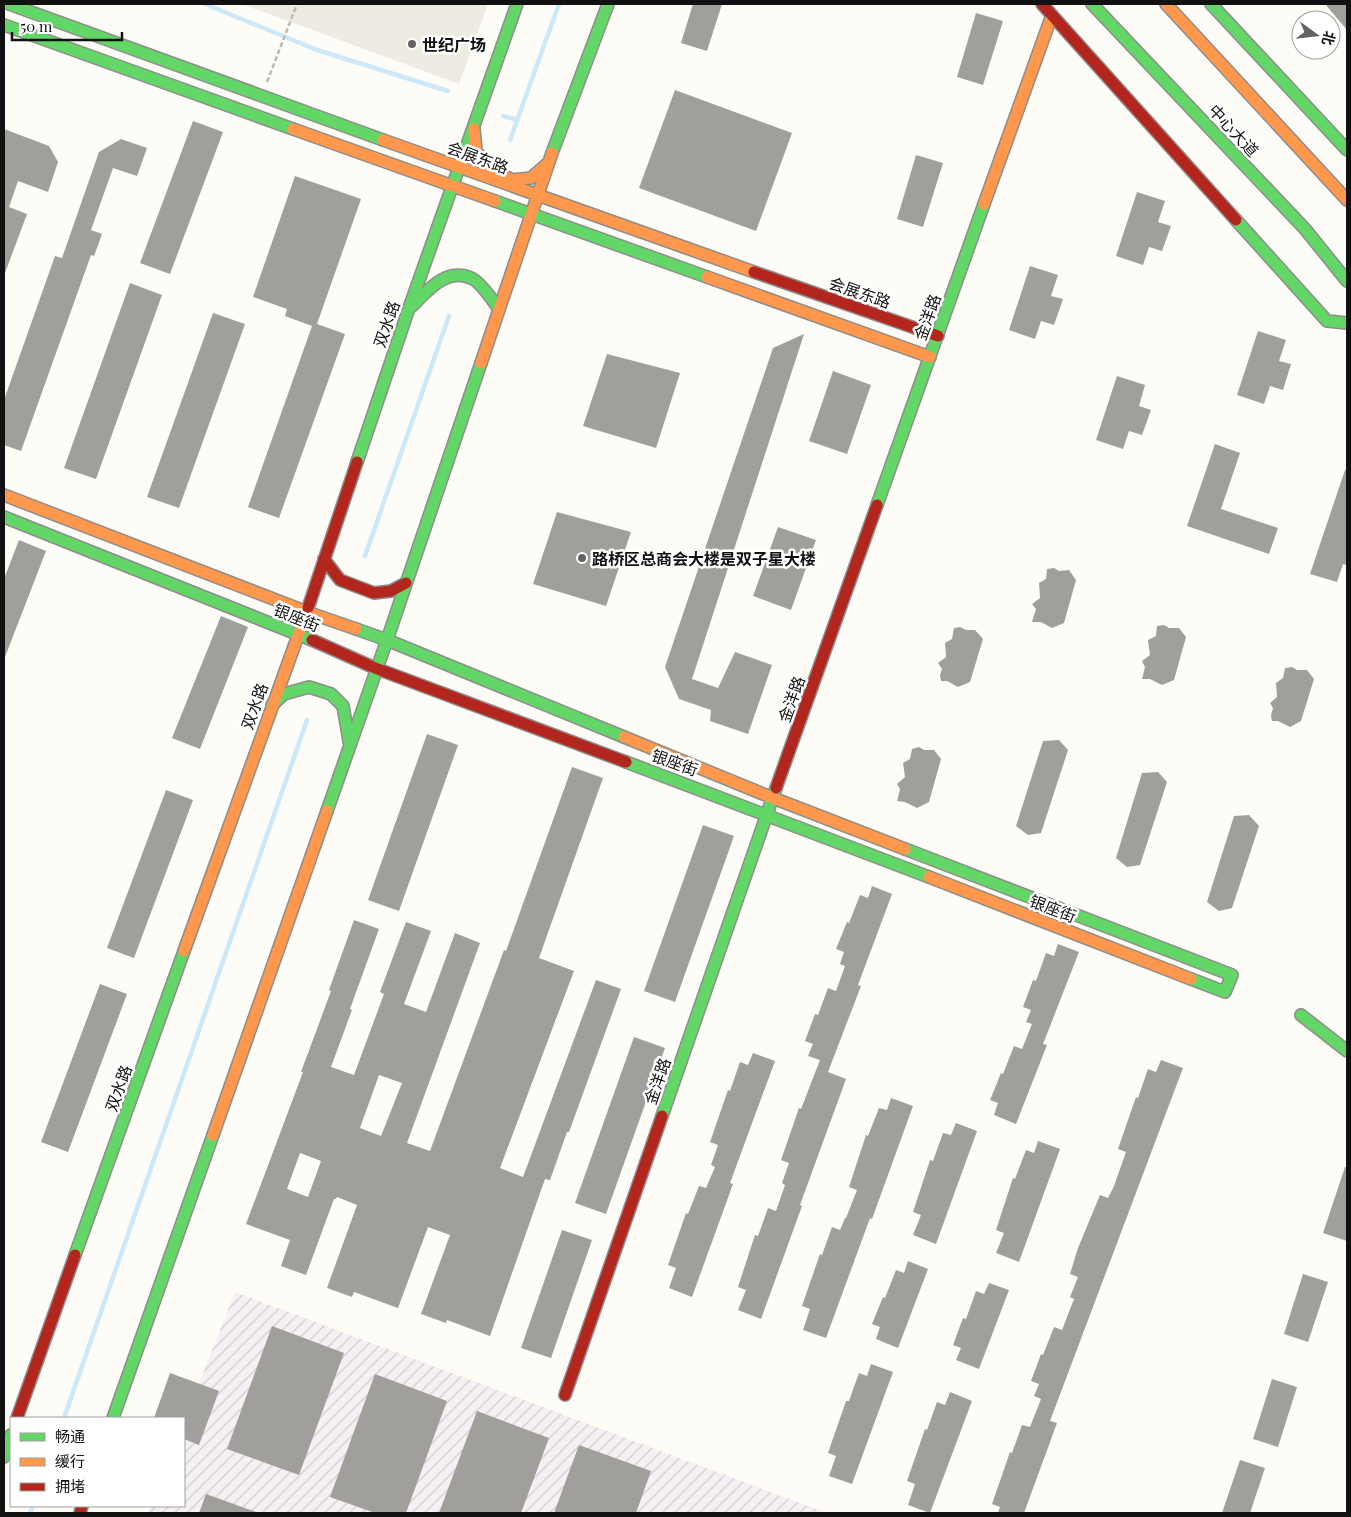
<svg xmlns="http://www.w3.org/2000/svg" width="1351" height="1517" font-family="'Playfair Display','Noto Sans SC',serif">
<defs>
<pattern id="industrial-furrows" width="10" height="10" patternUnits="userSpaceOnUse" patternTransform="scale(1.25)"><rect width="10" height="10" fill="#f5f0f3"/><path d="M-1 1l2-2M0 10L10 0M9 11l2-2" fill="none" stroke="#d1cdcf"/></pattern>
</defs>
<rect width="100%" height="100%" fill="#fdfcf7"/>
<path fill="url(#industrial-furrows)" d="M 235,1292 L 827,1513 L 148,1513 L 151,1506 L 184,1506 L 184,1422 Z"/>
<path fill="#edebe2" d="M 242,4 L 488,4 L 459,84 Z"/>
<g fill="none" stroke-linecap="round" stroke-linejoin="round">
<path stroke="#cde8f7" stroke-width="4.5" d="M 205,4 L 317,50 L 448,91
M 503,116 L 518,120
M 510,140 L 559,4
M 365,556 L 449,316
M 64,1418 L 307,720
M 30,1513 L 33,1506"/>
</g>
<path fill="#a19f9c" fill-rule="evenodd" d="M 693,4 L 722,4 L 707,51 L 681,43 Z
M 1325,4 L 1347,4 L 1347,30 Z
M 976,13 L 1003,21 L 983,85 L 957,77 Z
M 675,90 L 792,133 L 756,231 L 639,188 Z
M 193,121 L 223,132 L 170,274 L 140,263 Z
M 4,129 L 49,146 L 58,162 L 48,192 L 18,181 L 9,207 L 27,214 L 5,273 L 4,273 Z
M 121,139 L 147,148 L 137,176 L 113,168 L 91,230 L 102,234 L 94,256 L 91,255 L 21,451 L 4,445 L 4,400 L 55,256 L 62,258 L 99,152 Z
M 916,155 L 943,163 L 923,227 L 897,219 Z
M 295,176 L 361,199 L 317,324 L 345,334 L 279,518 L 248,507 L 312,326 L 285,316 L 287,309 L 253,297 Z
M 1137,192 L 1165,201 L 1158,222 L 1171,226 L 1162,251 L 1149,247 L 1143,265 L 1116,256 Z
M 1030,266 L 1058,275 L 1051,296 L 1063,299 L 1054,325 L 1041,321 L 1035,339 L 1009,330 Z
M 130,283 L 162,295 L 96,479 L 64,468 Z
M 213,313 L 245,324 L 179,508 L 147,497 Z
M 1258,331 L 1286,340 L 1279,361 L 1291,364 L 1283,390 L 1270,386 L 1264,404 L 1237,395 Z
M 804,334 L 692,679 L 718,688 L 735,652 L 772,665 L 748,734 L 710,721 L 711,710 L 679,699 L 665,667 L 773,348 Z
M 607,354 L 680,373 L 656,448 L 583,426 Z
M 833,371 L 871,385 L 847,454 L 809,441 Z
M 1117,376 L 1145,385 L 1139,406 L 1151,410 L 1142,435 L 1129,431 L 1123,449 L 1096,440 Z
M 1215,444 L 1240,453 L 1221,509 L 1278,528 L 1269,554 L 1187,526 Z
M 1345,470 L 1347,470 L 1347,565 L 1343,564 L 1337,582 L 1310,574 Z
M 557,512 L 631,532 L 606,606 L 533,584 Z
M 778,527 L 816,540 L 791,610 L 753,596 Z
M 19,540 L 46,551 L 5,657 L 4,579 Z
M 1054,568 L 1059,571 L 1069,570 L 1076,580 L 1064,623 L 1052,628 L 1041,622 L 1032,622 L 1036,609 L 1032,604 L 1040,598 L 1039,583 L 1046,579 L 1047,569 Z
M 221,616 L 248,627 L 200,749 L 172,738 Z
M 1164,625 L 1169,628 L 1179,628 L 1186,637 L 1174,680 L 1162,685 L 1150,679 L 1142,679 L 1145,667 L 1142,661 L 1150,655 L 1148,640 L 1156,636 L 1157,626 Z
M 960,627 L 966,630 L 975,630 L 983,639 L 970,682 L 958,687 L 947,681 L 941,681 L 940,675 L 942,669 L 938,663 L 946,657 L 945,643 L 952,639 L 954,628 Z
M 1292,667 L 1297,670 L 1307,670 L 1314,679 L 1301,721 L 1290,727 L 1278,721 L 1272,721 L 1271,715 L 1273,708 L 1270,703 L 1277,697 L 1276,683 L 1283,678 L 1285,668 Z
M 427,734 L 458,745 L 399,911 L 368,900 Z
M 1059,740 L 1068,750 L 1041,833 L 1028,835 L 1016,826 L 1043,741 Z
M 919,747 L 924,750 L 934,750 L 941,759 L 929,802 L 917,808 L 905,802 L 897,801 L 900,789 L 897,784 L 905,777 L 903,763 L 910,759 L 912,749 Z
M 572,767 L 603,778 L 539,958 L 574,971 L 500,1168 L 523,1177 L 596,980 L 621,989 L 569,1132 L 567,1132 L 550,1180 L 545,1179 L 490,1336 L 447,1320 L 446,1323 L 421,1314 L 450,1235 L 428,1227 L 398,1308 L 354,1292 L 352,1297 L 327,1288 L 357,1205 L 337,1197 L 336,1199 L 334,1199 L 306,1275 L 281,1266 L 290,1240 L 246,1224 L 303,1072 L 301,1072 L 331,991 L 329,990 L 354,920 L 379,929 L 350,1009 L 352,1010 L 331,1067 L 354,1075 L 384,994 L 380,992 L 406,922 L 431,931 L 404,1004 L 426,1012 L 455,933 L 480,943 L 407,1143 L 430,1151 L 504,950 L 506,951 ZM 379,1075 L 402,1083 L 381,1136 L 360,1128 ZM 300,1153 L 321,1161 L 308,1197 L 287,1189 Z
M 1158,772 L 1167,782 L 1140,865 L 1127,867 L 1116,858 L 1142,773 Z
M 166,790 L 193,800 L 134,958 L 107,948 Z
M 1249,815 L 1259,826 L 1232,908 L 1219,911 L 1207,902 L 1234,816 Z
M 703,825 L 734,836 L 675,1002 L 644,991 Z
M 872,886 L 892,894 L 858,985 L 861,986 L 828,1072 L 846,1079 L 800,1205 L 802,1206 L 761,1319 L 738,1310 L 746,1290 L 738,1287 L 755,1235 L 758,1236 L 768,1208 L 776,1211 L 785,1185 L 782,1183 L 789,1163 L 781,1160 L 799,1108 L 801,1109 L 820,1060 L 808,1056 L 813,1044 L 805,1041 L 815,1014 L 818,1015 L 828,988 L 836,991 L 845,966 L 840,964 L 844,952 L 836,949 L 847,922 L 849,923 L 860,895 L 868,898 Z
M 1058,944 L 1079,952 L 1043,1044 L 1047,1045 L 1016,1124 L 994,1115 L 998,1103 L 990,1100 L 1001,1073 L 1003,1074 L 1014,1046 L 1022,1049 L 1032,1024 L 1026,1022 L 1031,1010 L 1023,1007 L 1033,980 L 1036,981 L 1046,953 L 1054,956 Z
M 100,984 L 127,994 L 68,1152 L 41,1142 Z
M 634,1037 L 665,1048 L 606,1214 L 575,1203 Z
M 753,1053 L 775,1061 L 730,1183 L 733,1184 L 692,1297 L 669,1288 L 676,1268 L 668,1265 L 686,1213 L 688,1214 L 699,1186 L 706,1188 L 715,1167 L 711,1165 L 718,1145 L 710,1142 L 728,1090 L 730,1091 L 740,1062 L 748,1065 Z
M 1161,1060 L 1183,1068 L 1050,1421 L 1057,1423 L 1024,1513 L 998,1513 L 1000,1507 L 992,1504 L 1010,1452 L 1012,1453 L 1022,1425 L 1030,1427 L 1041,1399 L 1034,1396 L 1039,1384 L 1031,1381 L 1041,1354 L 1043,1355 L 1054,1327 L 1062,1330 L 1074,1299 L 1070,1297 L 1078,1277 L 1070,1274 L 1078,1248 L 1100,1195 L 1108,1198 L 1114,1186 L 1126,1152 L 1118,1149 L 1136,1097 L 1138,1098 L 1148,1069 L 1156,1072 Z
M 891,1098 L 913,1106 L 872,1219 L 870,1218 L 826,1338 L 803,1330 L 810,1309 L 802,1306 L 820,1254 L 822,1255 L 832,1227 L 840,1230 L 845,1218 L 846,1218 L 857,1190 L 849,1187 L 866,1135 L 868,1136 L 879,1108 L 887,1110 Z
M 956,1123 L 977,1131 L 936,1244 L 913,1235 L 921,1215 L 913,1212 L 930,1160 L 933,1161 L 943,1133 L 951,1135 Z
M 1038,1141 L 1060,1149 L 1019,1262 L 996,1253 L 1004,1233 L 996,1230 L 1013,1178 L 1015,1179 L 1026,1150 L 1034,1153 Z
M 1345,1167 L 1347,1167 L 1347,1241 L 1323,1233 Z
M 562,1230 L 592,1240 L 551,1358 L 521,1348 Z
M 908,1261 L 928,1269 L 898,1348 L 876,1339 L 880,1327 L 872,1324 L 883,1297 L 885,1298 L 896,1270 L 904,1273 Z
M 1303,1274 L 1328,1282 L 1308,1342 L 1284,1334 Z
M 989,1283 L 1009,1290 L 979,1369 L 956,1360 L 961,1348 L 953,1345 L 963,1318 L 966,1319 L 976,1291 L 984,1294 Z
M 272,1326 L 344,1353 L 299,1475 L 227,1449 Z
M 871,1364 L 893,1372 L 852,1484 L 829,1476 L 836,1456 L 828,1453 L 846,1401 L 849,1401 L 859,1373 L 867,1376 Z
M 170,1373 L 219,1391 L 199,1445 L 184,1439 L 184,1418 L 154,1418 Z
M 375,1374 L 447,1401 L 406,1513 L 375,1513 L 330,1497 Z
M 1272,1379 L 1297,1387 L 1278,1447 L 1253,1439 Z
M 950,1392 L 972,1401 L 930,1513 L 908,1505 L 915,1484 L 907,1481 L 925,1429 L 927,1430 L 937,1402 L 945,1405 Z
M 477,1411 L 549,1438 L 521,1513 L 439,1513 Z
M 579,1445 L 651,1471 L 636,1513 L 554,1513 Z
M 1240,1460 L 1265,1468 L 1250,1513 L 1222,1513 Z
M 206,1494 L 256,1512 L 255,1513 L 199,1513 Z"/>
<g fill="none" stroke-linecap="round" stroke-linejoin="round">
<defs>
<path id="fast" d="M 9,4 L 383,140
M 1092,4 L 1305,229 L 1347,281
M 1211,4 L 1347,150
M 4,25 L 293,129
M 552,153 L 608,4
M 495,201 L 707,277
M 1236,220 L 1327,321 L 1347,323
M 412,306 C 428,290 447,266 473,279 C 482,284 493,301 499,309
M 357,462 L 408,311 L 517,4
M 877,505 L 984,204
M 4,517 L 312,640
M 356,629 L 387,640 L 624,737
M 272,705 L 284,694 L 309,687 L 331,694 L 343,706 L 349,741
M 626,762 L 929,877
M 327,811 L 387,640 L 481,363
M 905,849 L 1232,975 L 1225,992 L 1191,979
M 1301,1015 L 1347,1051
M 662,1116 L 776,788
M 75,1255 L 184,951
M 113,1418 L 213,1135
M 4,1457 L 11,1435"/>
<path id="slow" d="M 1166,4 L 1347,200
M 293,129 L 495,201
M 474,129 L 476,151 L 488,167 L 512,180 L 531,178 L 547,164
M 383,140 L 754,272
M 984,204 L 1052,15
M 707,277 L 930,357
M 481,363 L 552,153
M 4,495 L 307,612 L 356,629
M 624,737 L 773,798 L 905,849
M 929,877 L 1191,979
M 184,951 L 308,608
M 213,1135 L 327,811"/>
<path id="jam" d="M 1042,4 L 1236,220
M 754,272 L 938,336
M 324,559 L 340,580 L 374,593 L 391,591 L 406,583
M 308,608 L 357,462
M 312,640 L 375,668 L 626,762
M 776,788 L 877,505
M 565,1395 L 662,1116
M 17,1418 L 75,1255
M 80,1513 L 82,1506"/>
</defs>
<use href="#fast" stroke="#8e8d8b" stroke-width="14"/>
<use href="#slow" stroke="#8e8d8b" stroke-width="14"/>
<use href="#jam" stroke="#8e8d8b" stroke-width="14"/>
<path stroke="#b9b9b8" stroke-width="2.5" stroke-dasharray="5 2.5" stroke-linecap="butt" d="M 267,82 L 297,4"/>
<use href="#fast" stroke="#63d668" stroke-width="11"/>
<use href="#slow" stroke="#ff974d" stroke-width="11"/>
<use href="#jam" stroke="#b3261e" stroke-width="11"/>
</g>
<g fill="#646362" stroke="#fff" stroke-width="2">
<circle cx="412" cy="44" r="5"/>
<circle cx="582" cy="558" r="5"/>
</g>
<g text-anchor="middle" dominant-baseline="central" stroke-width="5" stroke-linejoin="round" paint-order="stroke">
<g font-size="16" font-weight="bold" fill="#111" stroke="#fff" text-anchor="start">
<text x="422" y="44">世纪广场</text>
<text x="592" y="558">路桥区总商会大楼是双子星大楼</text>
</g>
<g font-size="16" fill="#111" stroke="#fff">
<text transform="translate(1234 130) rotate(47)">中心大道</text>
<text transform="translate(478 157) rotate(20)">会展东路</text>
<text transform="translate(860 292) rotate(19)">会展东路</text>
<text transform="translate(927 317) rotate(-70)">金洋路</text>
<text transform="translate(386 324) rotate(-71)">双水路</text>
<text transform="translate(297 617) rotate(22)">银座街</text>
<text transform="translate(791 699) rotate(-70)">金洋路</text>
<text transform="translate(254 706) rotate(-70)">双水路</text>
<text transform="translate(675 762) rotate(20)">银座街</text>
<text transform="translate(1053 908) rotate(21)">银座街</text>
<text transform="translate(657 1081) rotate(-71)">金洋路</text>
<text transform="translate(118 1088) rotate(-70)">双水路</text>
</g>
</g>
<rect width="1351" height="1517" fill="none" stroke="#111111" stroke-width="10"/>
<rect x="10" y="1417" width="175" height="90" fill="#ffffff" stroke="#a0a0a0"/>
<rect x="20" y="1433" width="25" height="8" fill="#63d668" stroke="#a0a0a0"/>
<text x="55" y="1442" font-size="15" fill="#111111">畅通</text>
<rect x="20" y="1458" width="25" height="8" fill="#ff974d" stroke="#a0a0a0"/>
<text x="55" y="1467" font-size="15" fill="#111111">缓行</text>
<rect x="20" y="1483" width="25" height="8" fill="#b3261e" stroke="#a0a0a0"/>
<text x="55" y="1492" font-size="15" fill="#111111">拥堵</text>
<g transform="translate(1316 35) rotate(105)"><circle r="24" fill="#ffffff" stroke="#a0a0a0"/>
<path d="M0-4L9 19L0 12L-9 19Z" fill="#646362"/>
<text y="-8" font-size="14" font-weight="bold" text-anchor="middle" fill="#111111">北</text>
</g>
<path d="M12 32v8h110v-8" fill="none" stroke="#111111" stroke-width="2.5"/>
<text x="20" y="32" font-size="15" fill="#111111" stroke="#ffffff" stroke-width="4" paint-order="stroke">50 m</text>
</svg>
